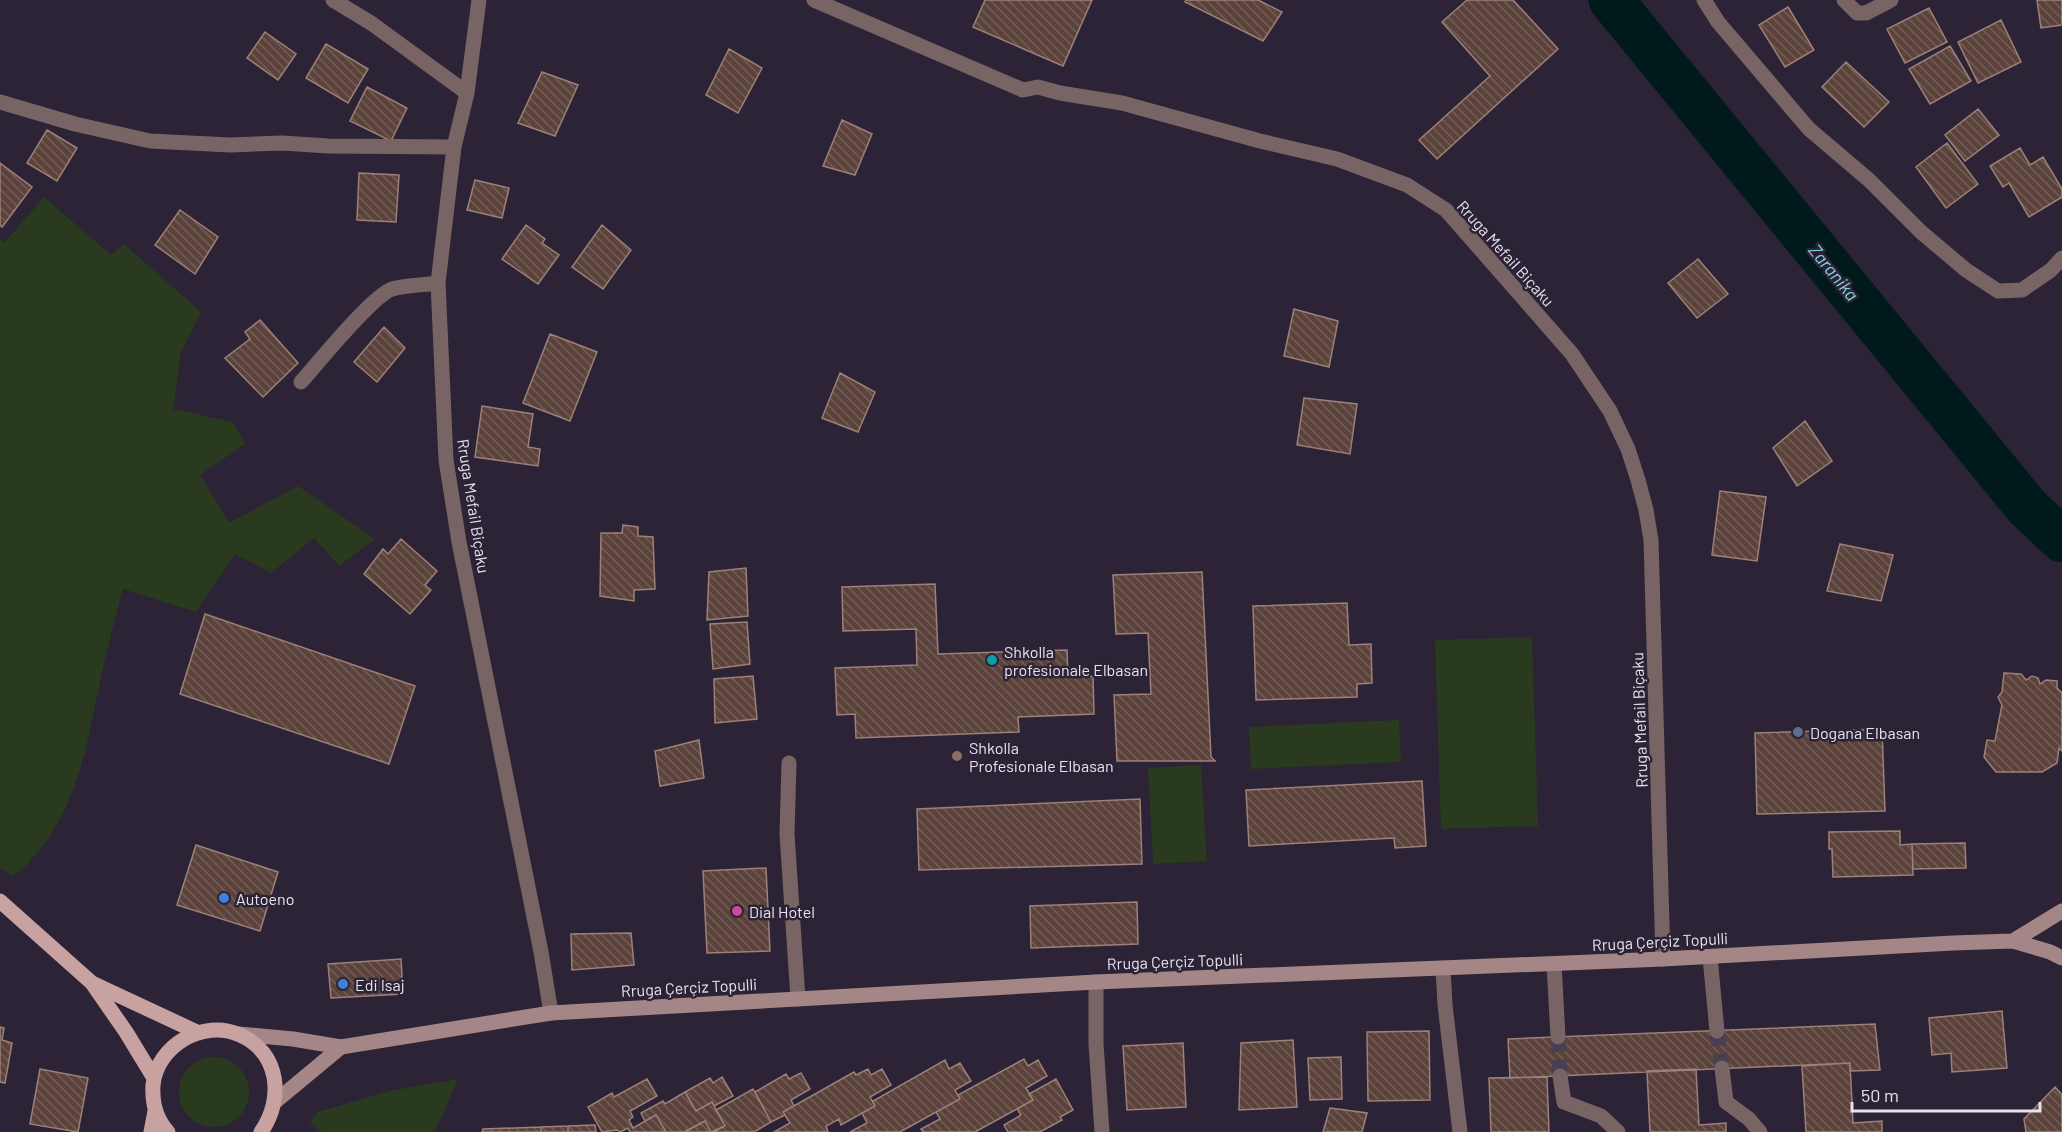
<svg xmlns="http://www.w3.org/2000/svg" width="2062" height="1132" font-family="Barlow,sans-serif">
<defs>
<pattern id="building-back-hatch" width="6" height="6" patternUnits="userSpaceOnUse" patternTransform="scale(1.5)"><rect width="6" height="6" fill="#5b423b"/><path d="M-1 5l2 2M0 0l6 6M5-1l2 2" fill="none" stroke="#735d58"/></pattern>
</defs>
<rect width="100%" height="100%" fill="#2c2336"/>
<path fill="#2a3a1e" d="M 44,197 L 111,255 L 124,244 L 201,312 L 181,352 L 173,409 L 233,422 L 245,444 L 200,475 L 229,523 L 298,486 L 375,539 L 339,566 L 314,538 L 271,573 L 235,554 L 196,612 L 123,589 C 115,617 108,645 102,673 C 88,737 80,804 35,855 C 28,863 22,871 12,876 L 0,868 L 0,239 L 5,242 Z
M 1532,637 L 1538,826 L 1441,829 L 1435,640 Z
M 1399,720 L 1401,762 L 1251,769 L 1249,727 Z
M 1201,765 L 1207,861 L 1153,864 L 1148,768 Z
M179 1092a35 35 0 1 1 70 0a35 35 0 1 1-70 0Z
M 458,1079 L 435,1132 L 321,1132 L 310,1122 L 318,1112 L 389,1091 Z"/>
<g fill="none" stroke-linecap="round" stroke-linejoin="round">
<path stroke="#001a1c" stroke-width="45" d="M 1611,0 L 2027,507 L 2062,540"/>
</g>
<path fill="url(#building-back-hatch)" stroke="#9d8179" stroke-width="1.5" d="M 985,0 L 1092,0 L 1063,66 L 973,27 Z
M 1186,0 L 1258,0 L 1282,12 L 1263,41 L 1185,2 Z
M 1467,0 L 1513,0 L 1558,49 L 1437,159 L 1419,140 L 1490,76 L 1442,22 Z
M 2037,0 L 2062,0 L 2062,25 L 2041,28 Z
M 1788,7 L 1814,50 L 1785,67 L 1759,25 Z
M 1929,8 L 1947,42 L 1905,63 L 1887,29 Z
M 2001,20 L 2021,62 L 1978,83 L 1958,42 Z
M 265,32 L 296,54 L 278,80 L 247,58 Z
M 326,44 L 368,69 L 348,103 L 306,78 Z
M 1950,46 L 1971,81 L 1930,104 L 1909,69 Z
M 729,49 L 762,68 L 738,113 L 706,95 Z
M 1846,62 L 1889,102 L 1864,127 L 1822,87 Z
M 542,72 L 578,85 L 555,136 L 518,123 Z
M 367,87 L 407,108 L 391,141 L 350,121 Z
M 1978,109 L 1999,135 L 1965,161 L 1945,135 Z
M 842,120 L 872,134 L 855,175 L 823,166 Z
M 47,130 L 77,148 L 57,181 L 27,163 Z
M 1947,143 L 1978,184 L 1946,208 L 1916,167 Z
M 2020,148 L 2030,165 L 2043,157 L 2062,189 L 2062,197 L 2029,217 L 2009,183 L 2003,187 L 1990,166 Z
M 0,163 L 32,187 L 2,227 L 0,225 Z
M 359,173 L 399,175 L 396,222 L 357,220 Z
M 475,180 L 509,188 L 502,218 L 467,210 Z
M 180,210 L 218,237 L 195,274 L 155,245 Z
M 526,225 L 545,239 L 542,243 L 559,255 L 538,284 L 502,259 Z
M 602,225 L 631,250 L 603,289 L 572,267 Z
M 1698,259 L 1728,294 L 1697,318 L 1668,283 Z
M 1294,309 L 1338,321 L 1329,367 L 1284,356 Z
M 260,320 L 298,363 L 263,397 L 225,358 L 250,339 L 245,332 Z
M 384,327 L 405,348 L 377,382 L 354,362 Z
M 550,334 L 597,352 L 570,421 L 523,403 Z
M 840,373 L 875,392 L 858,432 L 822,418 Z
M 1304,398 L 1357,404 L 1350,454 L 1297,445 Z
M 482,406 L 533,414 L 528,447 L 540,449 L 538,466 L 475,457 Z
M 1805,421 L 1832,461 L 1797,486 L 1773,448 Z
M 1720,491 L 1766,497 L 1757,561 L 1712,555 Z
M 623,525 L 638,527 L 638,536 L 653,537 L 655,589 L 634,590 L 634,601 L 600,596 L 601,533 L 622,533 Z
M 401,539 L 437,571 L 425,585 L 431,590 L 410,614 L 364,574 L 383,549 L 388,554 Z
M 1840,544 L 1893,555 L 1881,601 L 1827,591 Z
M 746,568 L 748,616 L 707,620 L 709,572 Z
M 1202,572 L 1211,757 L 1215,761 L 1117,761 L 1114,695 L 1151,694 L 1148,633 L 1116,634 L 1113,575 Z
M 935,584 L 938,654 L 1067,650 L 1068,677 L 1093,676 L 1094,714 L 1018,717 L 1019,732 L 856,738 L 855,714 L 837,715 L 835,668 L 917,665 L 916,629 L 843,631 L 842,587 Z
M 1347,603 L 1349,645 L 1371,644 L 1372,683 L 1357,684 L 1357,697 L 1256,700 L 1253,606 Z
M 205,614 L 415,686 L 389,764 L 180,694 Z
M 747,622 L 750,664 L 713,669 L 710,624 Z
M 2004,673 L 2021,674 L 2026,680 L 2032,676 L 2038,678 L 2040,684 L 2046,680 L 2057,681 L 2057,688 L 2062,693 L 2062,751 L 2059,748 L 2057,763 L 2042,772 L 1996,772 L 1984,757 L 1987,740 L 1995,741 L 2002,705 L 1998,697 L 2002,692 Z
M 753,676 L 757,719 L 715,723 L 714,679 Z
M 1882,729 L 1885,811 L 1757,814 L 1755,733 Z
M 699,740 L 704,778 L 660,786 L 655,751 Z
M 1422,781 L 1426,846 L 1395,848 L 1394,838 L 1249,846 L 1246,790 Z
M 1140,799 L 1142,864 L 919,870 L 917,809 Z
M 1900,831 L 1900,845 L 1912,844 L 1913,875 L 1833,877 L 1832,849 L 1829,849 L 1829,832 Z
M 1965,843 L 1966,868 L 1913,869 L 1912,844 Z
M 196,845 L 278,872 L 260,931 L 177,905 Z
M 766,868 L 770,951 L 707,953 L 703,871 Z
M 1137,902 L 1138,944 L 1031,948 L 1030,906 Z
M 631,933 L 634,965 L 572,970 L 571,934 Z
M 401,959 L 403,994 L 331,998 L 328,964 Z
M 2002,1011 L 2007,1068 L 1952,1072 L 1951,1053 L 1932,1055 L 1929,1018 Z
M 1875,1024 L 1880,1070 L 1850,1071 L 1850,1063 L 1510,1078 L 1508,1039 Z
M 0,1027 L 4,1028 L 2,1040 L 12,1043 L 5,1083 L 0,1082 Z
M 1429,1031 L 1430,1100 L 1368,1101 L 1367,1032 Z
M 1293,1040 L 1297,1107 L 1239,1110 L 1241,1043 Z
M 1183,1043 L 1186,1107 L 1127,1110 L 1123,1046 Z
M 1341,1057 L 1342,1099 L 1310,1100 L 1308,1058 Z
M 1024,1059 L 1028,1066 L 1038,1060 L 1047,1076 L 1026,1088 L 1033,1100 L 975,1132 L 923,1132 L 921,1129 L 940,1119 L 936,1112 L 960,1099 L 958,1095 Z
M 945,1060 L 949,1069 L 960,1063 L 971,1081 L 955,1090 L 960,1099 L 900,1132 L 850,1132 L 867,1123 L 862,1113 L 875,1106 L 873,1101 Z
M 1850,1063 L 1853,1123 L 1882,1121 L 1882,1132 L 1806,1132 L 1802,1066 Z
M 40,1069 L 88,1078 L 78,1132 L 30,1124 Z
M 868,1069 L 871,1075 L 882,1069 L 891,1085 L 870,1097 L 875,1106 L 841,1125 L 839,1119 L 826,1126 L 828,1132 L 774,1132 L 790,1123 L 783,1112 L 854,1072 L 856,1075 Z
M 1696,1069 L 1699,1125 L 1726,1123 L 1726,1132 L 1650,1132 L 1647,1071 Z
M 801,1073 L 810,1089 L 791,1100 L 794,1106 L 783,1112 L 785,1115 L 771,1122 L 755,1092 L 786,1074 L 789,1079 Z
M 722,1077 L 733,1096 L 714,1106 L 712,1102 L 696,1111 L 685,1092 L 710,1078 L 713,1083 Z
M 1547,1077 L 1549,1132 L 1491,1132 L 1489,1078 Z
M 647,1079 L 657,1096 L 630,1111 L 633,1117 L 629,1120 L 633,1128 L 656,1115 L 666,1132 L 630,1132 L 628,1128 L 620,1132 L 617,1130 L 602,1132 L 588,1107 L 612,1093 L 614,1097 Z
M 1056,1079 L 1073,1110 L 1060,1117 L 1062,1120 L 1040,1132 L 1008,1132 L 1004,1125 L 1021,1115 L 1017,1109 L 1033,1100 L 1029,1094 Z
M 2055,1087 L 2062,1095 L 2062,1132 L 2026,1132 L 2024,1119 Z
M 753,1089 L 771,1122 L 754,1132 L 713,1132 L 725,1126 L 716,1110 Z
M 685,1092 L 696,1111 L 712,1102 L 725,1126 L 711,1132 L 705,1121 L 684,1132 L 666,1132 L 656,1115 L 645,1121 L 641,1113 L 663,1101 L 665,1104 Z
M 1330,1108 L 1367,1113 L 1362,1132 L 1323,1132 Z
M 705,1121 L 711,1132 L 685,1132 Z
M 595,1125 L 596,1132 L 568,1132 L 568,1126 Z
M 568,1126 L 568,1132 L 541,1132 L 541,1127 Z
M 541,1127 L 541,1132 L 482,1132 L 483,1129 Z"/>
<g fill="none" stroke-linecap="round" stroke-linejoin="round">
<path stroke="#484052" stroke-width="15" stroke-dasharray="15 8" stroke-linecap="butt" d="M 1717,1031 L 1722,1068
M 1558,1037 L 1560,1076"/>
<path stroke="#786464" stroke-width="15" d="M 333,0 L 371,23 L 467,93
M 479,0 L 467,93 L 454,147 L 438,283 L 446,460 L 459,542 L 541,952 L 551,1013
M 814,0 L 1023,90 L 1038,87 L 1060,93 L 1122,103 L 1260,141 L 1337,159 L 1407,185 L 1446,210 L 1572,354 L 1610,411 L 1628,449 L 1638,480 L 1646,510 L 1651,540 L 1663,959
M 1704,0 L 1718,22 L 1809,129 L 1869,180 L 1921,232 L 1966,270 L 1998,291 L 2022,290 L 2051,270 L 2062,258
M 1844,0 L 1857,13 L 1866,13 L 1891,0
M 0,102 L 75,124 L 150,141 L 230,145 L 282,143 L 328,146 L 454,147
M 301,382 C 318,363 372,296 392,289 C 406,285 424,285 438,283
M 789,763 L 787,834 L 798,999
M 1710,957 L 1717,1031
M 1554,964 L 1558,1037
M 1443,968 L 1445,1005 L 1460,1132
M 1096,982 L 1096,1044 L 1102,1132
M 1722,1068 L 1726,1102 L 1749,1119 L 1760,1132
M 1560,1076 L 1564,1102 L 1601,1116 L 1618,1132"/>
<path stroke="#a58686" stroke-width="15" d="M 2013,941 L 2062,911
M 239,1034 L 293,1039 L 341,1047 L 551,1013 L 1096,982 L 1663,959 L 1953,943 L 2013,941 L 2050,952 L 2062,958
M 276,1101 L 341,1047"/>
<path stroke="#c8a1a1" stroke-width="15" d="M 0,901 L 92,983 L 126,1032 L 154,1078
M 92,983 L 199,1033
M 151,1132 L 155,1111
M 168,1132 C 156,1119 152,1102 153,1085 C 157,1046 203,1018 240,1035 C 280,1053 284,1099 261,1132"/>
</g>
<circle fill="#0f9aa8" stroke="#2c2336" stroke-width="2" cx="992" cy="660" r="6"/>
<circle fill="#5c6f8a" stroke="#2c2336" stroke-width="2" cx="1798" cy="732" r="6"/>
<circle fill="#8d6e63" stroke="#2c2336" stroke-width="2" cx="957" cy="756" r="6"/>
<g fill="#3f7fe0" stroke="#2c2336" stroke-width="2">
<circle cx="224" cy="898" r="6"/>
<circle cx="343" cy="984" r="6"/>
</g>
<circle fill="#d1479c" stroke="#2c2336" stroke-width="2" cx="737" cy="911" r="6"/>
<g text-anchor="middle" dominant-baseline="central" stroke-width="5" stroke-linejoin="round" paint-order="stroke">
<g font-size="16" fill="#e8e2ef" stroke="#2c2336">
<text transform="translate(1506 253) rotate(48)">Rruga Mefail Biçaku</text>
<text transform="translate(474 506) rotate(81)">Rruga Mefail Biçaku</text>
<text transform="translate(1639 720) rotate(-92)">Rruga Mefail Biçaku</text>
<text transform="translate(1660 941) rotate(-3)">Rruga Çerçiz Topulli</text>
<text transform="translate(1175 961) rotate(-2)">Rruga Çerçiz Topulli</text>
<text transform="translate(689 987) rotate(-3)">Rruga Çerçiz Topulli</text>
</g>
<g font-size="16" fill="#e8e2ef" stroke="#2c2336" text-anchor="start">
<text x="1004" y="651">Shkolla<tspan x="1004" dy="18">profesionale Elbasan</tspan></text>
<text x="1810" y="732">Dogana Elbasan</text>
<text x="969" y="747">Shkolla<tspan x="969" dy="18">Profesionale Elbasan</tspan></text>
<text x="236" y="898">Autoeno</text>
<text x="749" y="911">Dial Hotel</text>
<text x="355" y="984">Edi Isaj</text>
</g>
<g font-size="18" font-style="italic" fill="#80d8df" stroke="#2c2336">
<text transform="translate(1834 272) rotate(51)">Zaranika</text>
</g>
</g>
<path d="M1852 1102v9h188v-9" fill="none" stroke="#e8e2ef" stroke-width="3"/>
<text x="1861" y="1102" font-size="18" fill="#e8e2ef" stroke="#2c2336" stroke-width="4.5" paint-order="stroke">50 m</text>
</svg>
